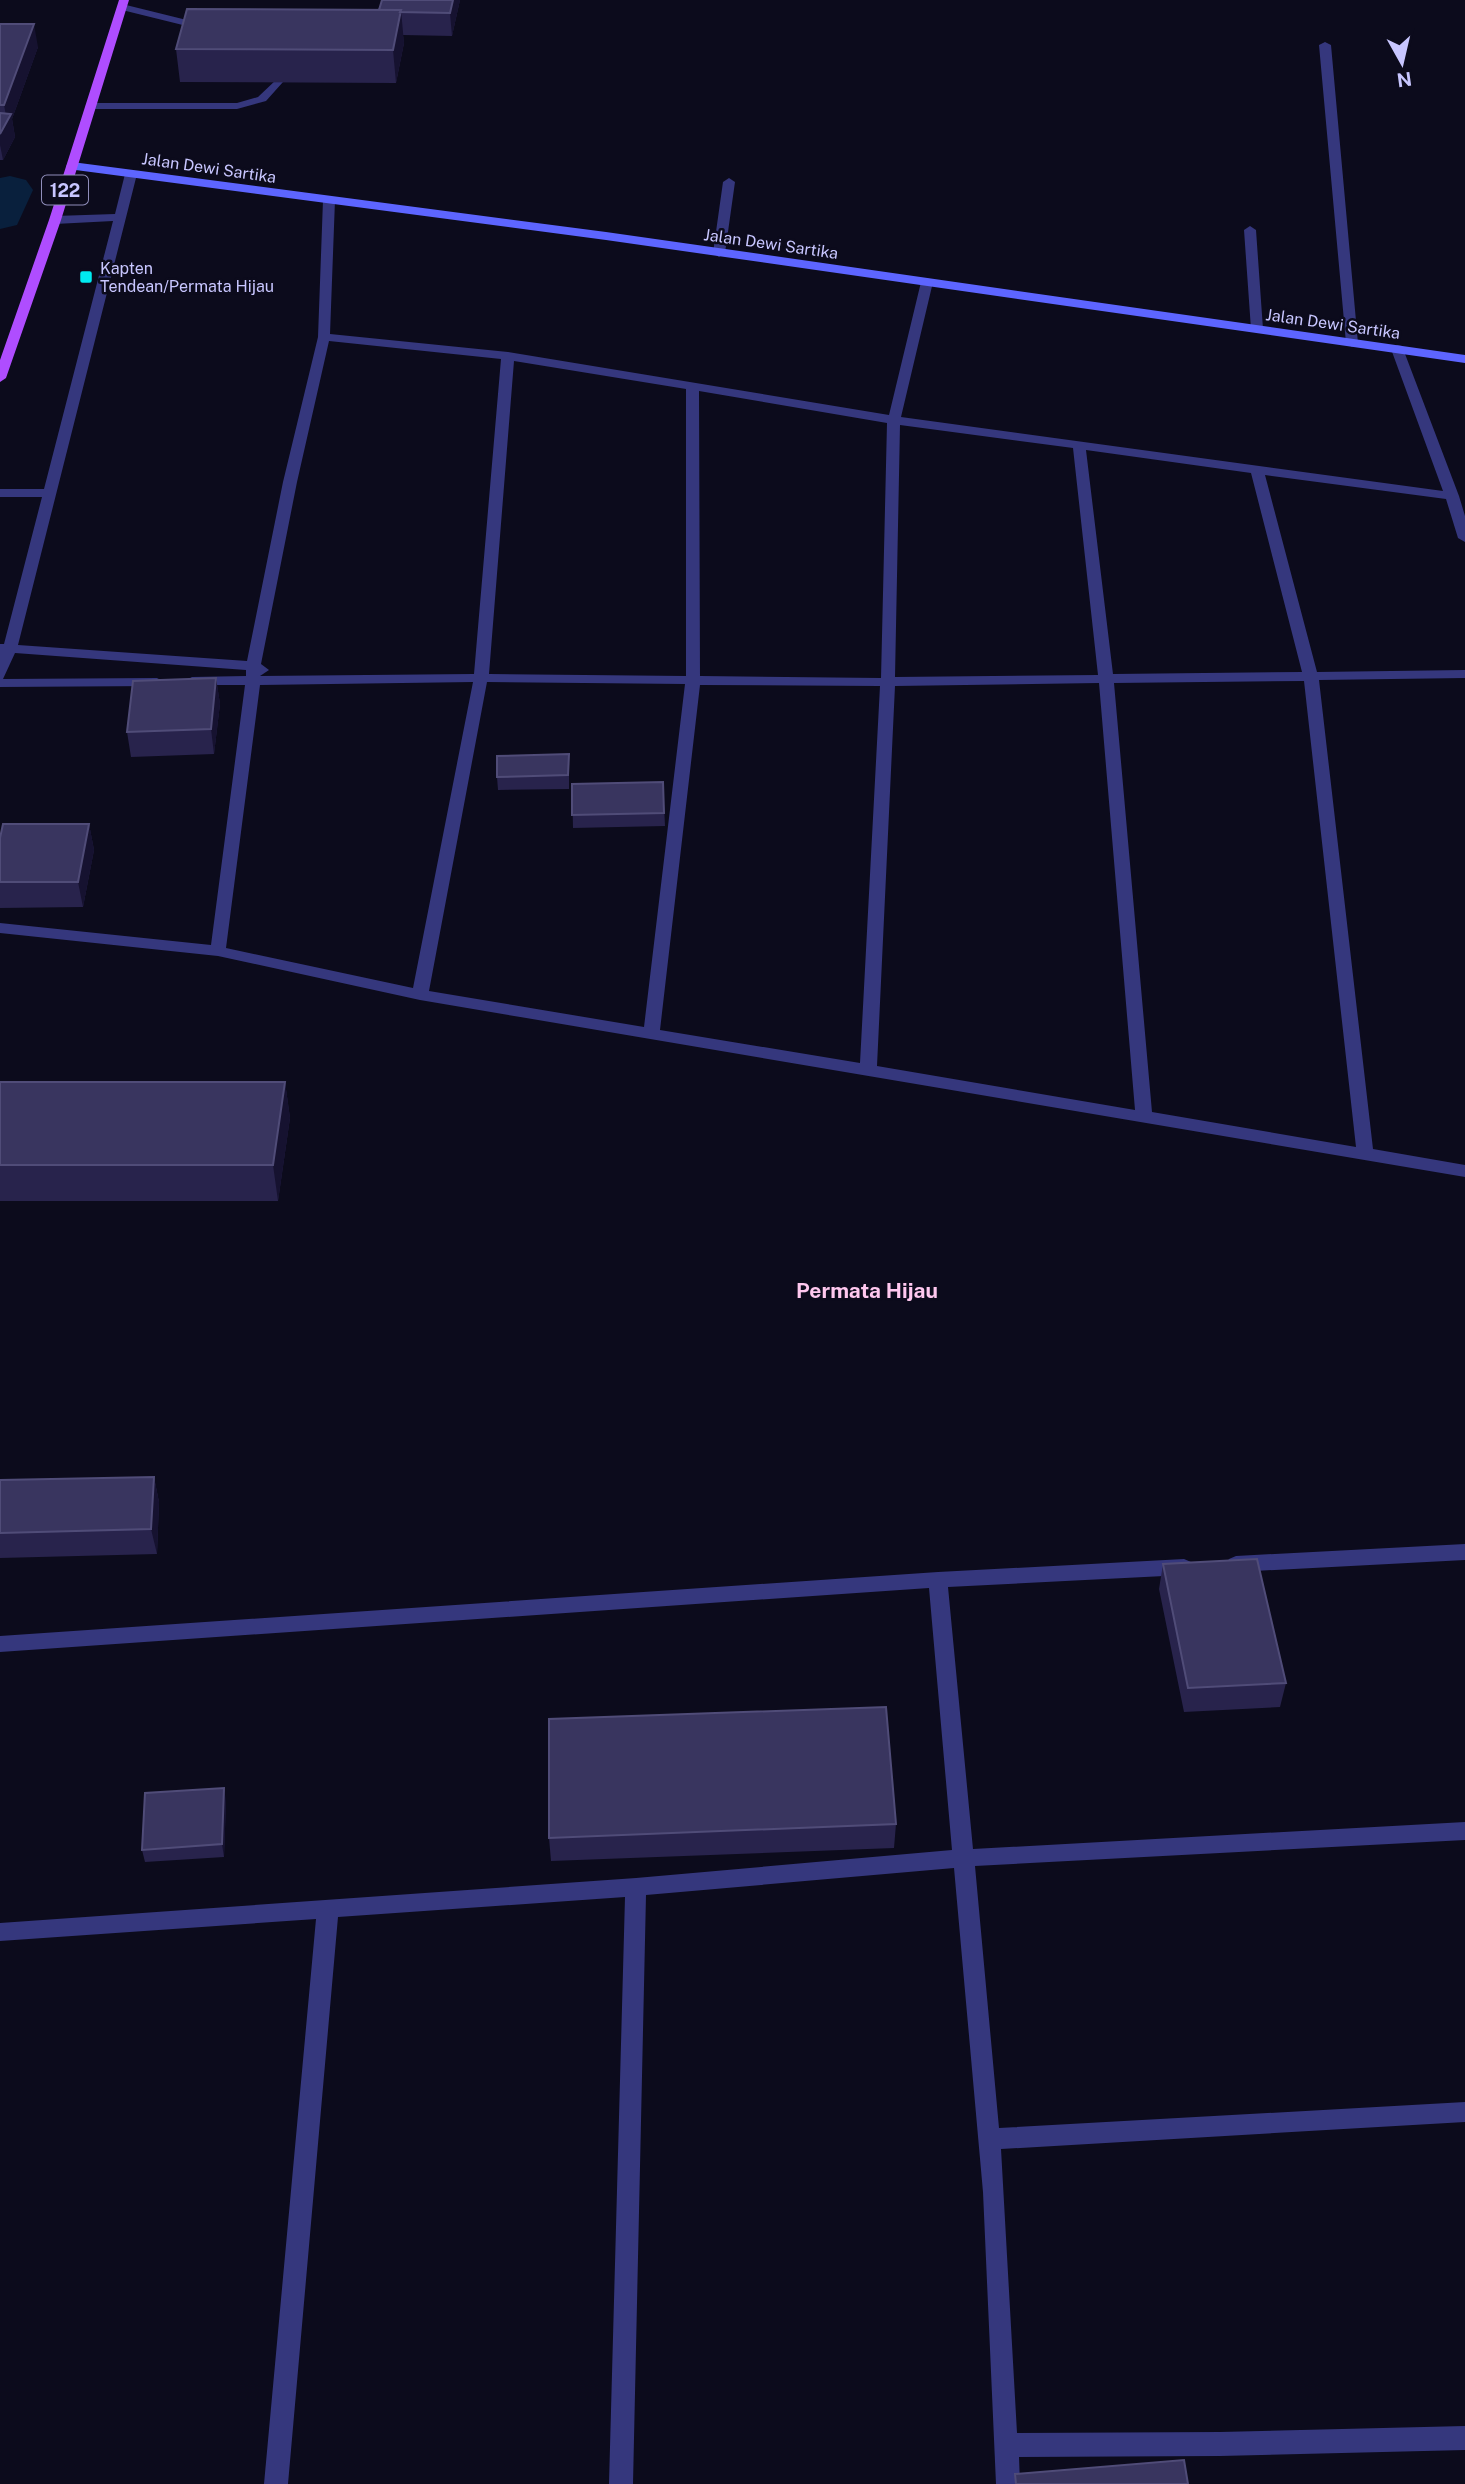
<svg xmlns="http://www.w3.org/2000/svg" width="1465" height="2484" font-family="'Public Sans',sans-serif">
<rect width="100%" height="100%" fill="#0c0b1c"/>
<g fill="none" stroke-linecap="round" stroke-linejoin="round">
<path fill="#09203d" fill-rule="evenodd" d="M 10,176 L 26,180 L 33,190 L 17,225 L 0,229 L 0,178 Z"/>
<path fill="#35377d" fill-rule="evenodd" d="M 122,4 L 211,26 L 213,28 L 207,31 L 118,9 L 118,5 Z
M 1325,42 L 1331,45 L 1358,343 L 1352,347 L 1346,343 L 1319,45 Z
M 277,79 L 283,82 L 266,101 L 237,109 L 91,109 L 85,106 L 91,103 L 237,103 L 258,97 Z
M 729,178 L 735,182 L 725,253 L 719,257 L 713,253 L 723,182 Z"/>
<path fill="#35377d" fill-rule="evenodd" d="M 131,170 L 137,174 L 18,645 L 247,661 L 283,482 L 318,337 L 323,200 L 329,196 L 335,200 L 330,334 L 508,352 L 889,415 L 921,282 L 927,278 L 933,282 L 901,417 L 1443,491 L 1391,349 L 1397,345 L 1402,346 L 1459,496 L 1465,516 L 1465,542 L 1458,538 L 1446,499 L 1265,475 L 1317,672 L 1465,670 L 1465,678 L 1319,680 L 1373,1149 L 1465,1165 L 1465,1177 L 420,1000 L 218,956 L 0,933 L 0,923 L 211,945 L 245,685 L 192,685 L 185,681 L 192,677 L 246,676 L 246,670 L 15,653 L 3,679 L 157,678 L 164,682 L 157,686 L 0,687 L 0,644 L 4,644 L 42,497 L 0,497 L 0,489 L 44,489 L 113,221 L 55,224 L 49,220 L 55,216 L 115,214 L 125,174 ZM 329,341 L 501,359 L 474,674 L 260,676 L 269,670 L 261,664 L 297,482 ZM 514,361 L 686,389 L 686,676 L 489,674 ZM 699,391 L 887,423 L 881,678 L 700,676 ZM 900,425 L 1073,448 L 1098,675 L 895,677 ZM 1086,450 L 1251,473 L 1302,672 L 1113,674 ZM 1304,681 L 1356,1147 L 1152,1112 L 1114,683 ZM 473,682 L 413,988 L 226,948 L 260,685 ZM 487,682 L 685,684 L 644,1027 L 429,991 ZM 1099,683 L 1135,1110 L 877,1066 L 895,686 ZM 700,685 L 880,686 L 860,1063 L 660,1030 Z
M 1250,226 L 1256,230 L 1263,329 L 1257,333 L 1251,329 L 1244,230 Z
M 1465,1544 L 1465,1560 L 1236,1572 L 1229,1569 L 1226,1564 L 1229,1559 L 1236,1556 Z
M 1184,1559 L 1191,1562 L 1194,1567 L 1191,1572 L 1184,1575 L 948,1587 L 973,1849 L 1465,1822 L 1465,1840 L 975,1866 L 999,2128 L 1465,2102 L 1465,2122 L 1001,2149 L 1017,2433 L 1220,2432 L 1465,2426 L 1465,2450 L 1220,2456 L 1019,2457 L 1020,2484 L 996,2484 L 983,2192 L 954,1868 L 646,1895 L 633,2484 L 609,2484 L 625,1897 L 338,1917 L 288,2484 L 264,2484 L 316,1919 L 0,1941 L 0,1923 L 636,1878 L 952,1850 L 929,1588 L 0,1652 L 0,1636 L 938,1572 Z"/>
<path fill="#5d65ff" fill-rule="evenodd" d="M 72,162 L 606,232 L 1465,355 L 1465,363 L 606,240 L 68,169 L 66,166 Z"/>
<path fill="#af4dff" fill-rule="evenodd" d="M 119,0 L 129,0 L 61,220 L 6,378 L 0,382 L 0,360 L 49,220 Z"/>
</g>
<path fill="#28234c" d="M 460,0 L 452,36 L 403,35 L 404,43 L 396,83 L 180,82 L 176,49 L 379,10 Z
M 0,24 L 38,47 L 12,119 L 15,137 L 3,160 L 0,160 Z
M 216,678 L 220,704 L 214,754 L 131,757 L 127,732 Z
M 569,754 L 569,789 L 498,790 L 497,777 Z
M 663,782 L 665,826 L 573,828 L 572,784 Z
M 89,824 L 94,850 L 83,907 L 0,908 L 0,838 Z
M 0,1082 L 285,1082 L 290,1118 L 278,1201 L 0,1201 Z
M 154,1477 L 159,1502 L 157,1554 L 0,1558 L 0,1480 Z
M 1163,1564 L 1286,1683 L 1280,1707 L 1184,1712 L 1159,1589 Z
M 226,1801 L 224,1857 L 145,1862 L 142,1850 Z
M 896,1824 L 894,1848 L 551,1861 L 549,1838 Z"/>
<path fill="#161230" d="M 453,0 L 460,0 L 452,36 L 450,13 Z
M 401,10 L 404,43 L 396,83 L 393,50 Z
M 34,24 L 38,47 L 12,119 L 15,137 L 3,160 L 0,145 L 0,134 L 7,121 L 4,105 Z
M 216,678 L 220,704 L 214,754 L 211,729 Z
M 89,824 L 94,850 L 83,907 L 78,882 Z
M 285,1082 L 290,1118 L 278,1201 L 273,1165 Z
M 154,1477 L 159,1502 L 157,1554 L 151,1529 Z
M 224,1788 L 226,1801 L 224,1857 L 222,1844 Z"/>
<path fill="#39355f" stroke="#504c78" stroke-width="2" d="M 382,0 L 453,0 L 450,13 L 400,12 L 401,10 L 379,10 Z
M 187,9 L 401,10 L 393,50 L 176,49 Z
M 0,24 L 34,24 L 4,105 L 0,105 Z
M 0,113 L 11,114 L 0,134 Z
M 216,678 L 211,729 L 127,732 L 133,681 Z
M 569,754 L 568,775 L 497,777 L 497,756 Z
M 663,782 L 664,813 L 572,815 L 572,784 Z
M 3,824 L 89,824 L 78,882 L 0,882 L 0,838 Z
M 0,1082 L 285,1082 L 273,1165 L 0,1165 Z
M 154,1477 L 151,1529 L 0,1533 L 0,1480 Z
M 1257,1559 L 1286,1683 L 1188,1688 L 1163,1564 Z
M 886,1707 L 896,1824 L 549,1838 L 549,1719 Z
M 224,1788 L 222,1844 L 142,1850 L 145,1793 Z
M 1184,2460 L 1188,2484 L 1016,2484 L 1015,2474 Z"/>
<rect fill="#00ebf1" stroke="#0c0b1c" stroke-width="2.5" x="79" y="270" width="14" height="14" rx="3.5"/>
<g text-anchor="middle" dominant-baseline="central" stroke-width="5" stroke-linejoin="round" paint-order="stroke">
<g font-size="16" fill="#c8c6ff" stroke="#0c0b1c">
<text transform="translate(209 168) rotate(8)">Jalan Dewi Sartika</text>
<text transform="translate(771 244) rotate(8)">Jalan Dewi Sartika</text>
<text transform="translate(1333 324) rotate(8)">Jalan Dewi Sartika</text>
</g>
<g font-size="16" fill="#c8c6ff" stroke="#0c0b1c" text-anchor="start">
<text x="100" y="268">Kapten<tspan x="100" dy="18">Tendean/Permata Hijau</tspan></text>
</g>
<rect fill="#0c0b1c" stroke="#908ebb" stroke-width="2" x="42" y="175.5" width="46" height="29" rx="5"/>
<g font-size="18" font-weight="bold" fill="#c8c6ff">
<text x="65" y="190">122</text>
</g>
<g font-size="21" font-weight="bold" fill="#ffc8ef" stroke="#0c0b1c">
<text x="867" y="1290">Permata Hijau</text>
</g>
</g>
<g transform="translate(1402 63) rotate(172)" stroke="#0c0b1c" stroke-width="5" paint-order="stroke">
<path d="M0-5L12 26L0 18L-12 26Z" fill="#c8c6ff"/>
<text y="-10" font-size="19" font-weight="bold" text-anchor="middle" fill="#c8c6ff">N</text>
</g>
</svg>
